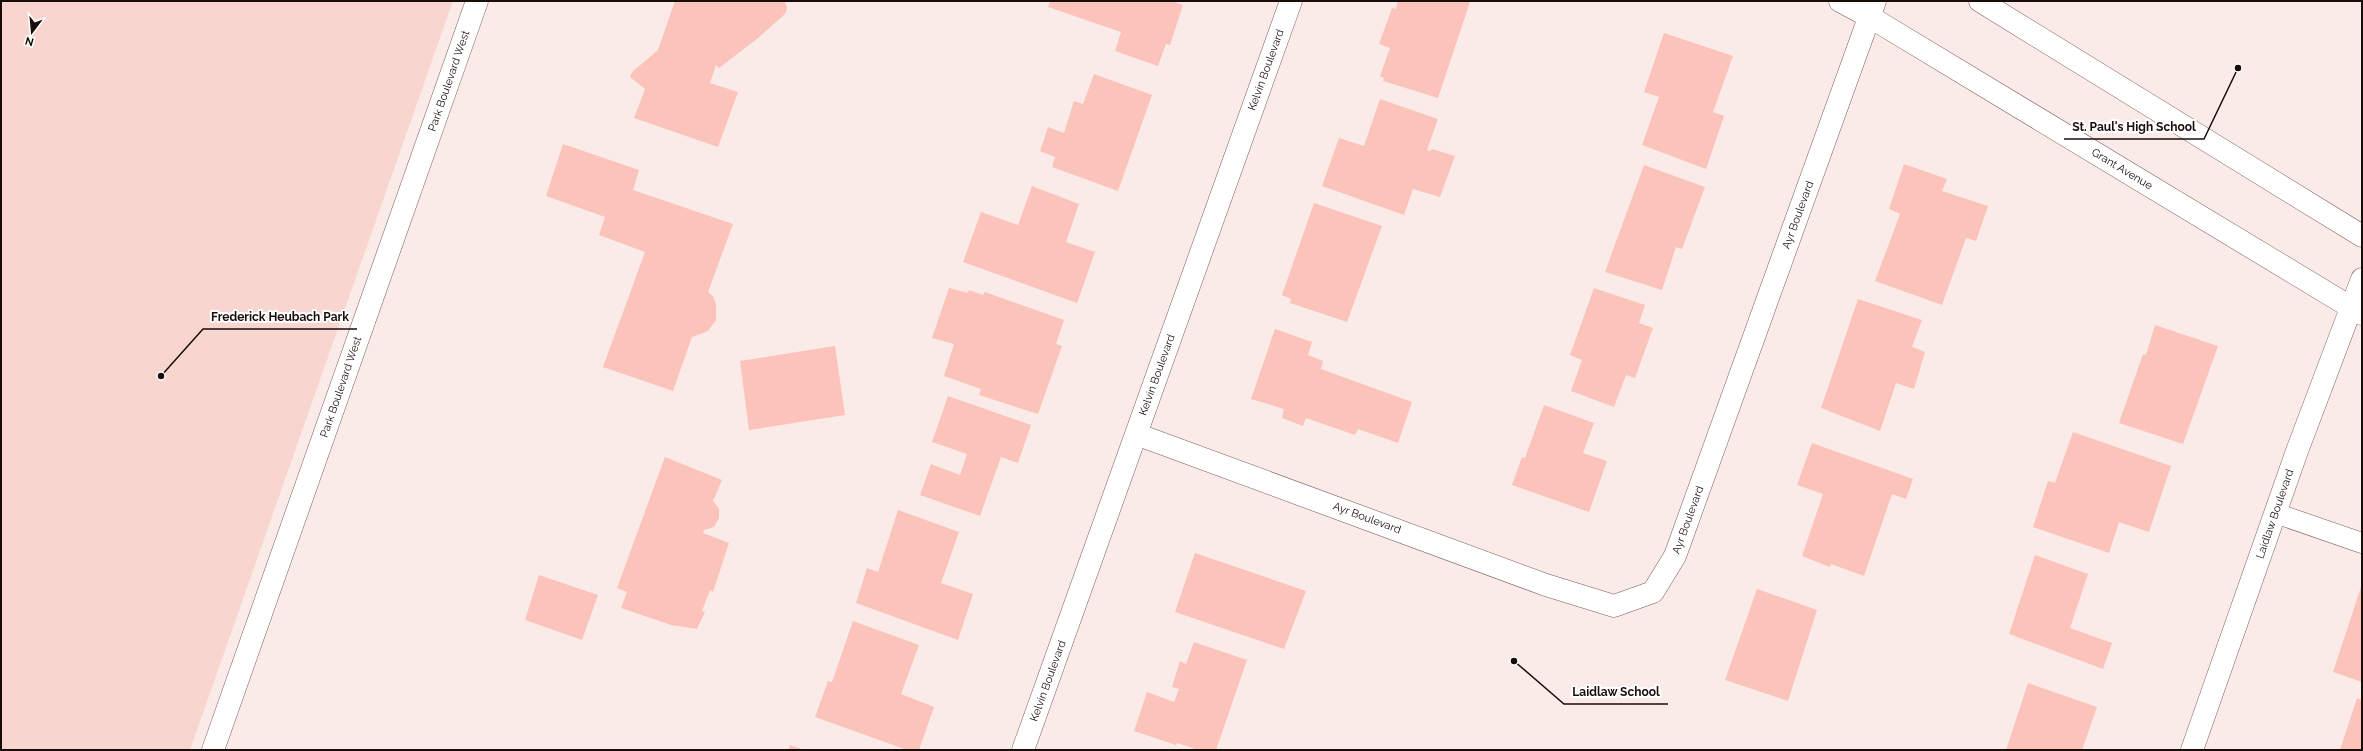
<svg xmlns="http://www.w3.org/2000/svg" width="2363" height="751" font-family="Raleway,sans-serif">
<rect width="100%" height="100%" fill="#faebe8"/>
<path fill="#f9d5cf" d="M 1,1 L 453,1 L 190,750 L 1,750 Z"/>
<path fill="#fbc3b9" d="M 675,1 L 785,1 L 787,7 L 786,13 L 758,38 L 719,68 L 716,65 L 710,83 L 738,92 L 718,147 L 634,118 L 645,89 L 630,77 L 632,72 L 658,50 Z
M 1050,1 L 1172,1 L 1183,5 L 1170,45 L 1166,44 L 1158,66 L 1115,51 L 1121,32 L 1048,7 Z
M 1398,1 L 1470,2 L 1438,98 L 1383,81 L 1384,78 L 1380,76 L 1390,48 L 1379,44 L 1392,8 L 1396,9 Z
M 1664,33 L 1733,56 L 1713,112 L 1724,116 L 1706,169 L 1642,145 L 1659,97 L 1644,92 Z
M 1094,74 L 1152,95 L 1118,191 L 1052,167 L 1055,157 L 1040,151 L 1048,127 L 1064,133 L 1074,101 L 1083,104 Z
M 1380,99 L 1438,119 L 1427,150 L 1430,151 L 1432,149 L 1455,156 L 1440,197 L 1413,189 L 1404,215 L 1322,186 L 1339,138 L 1364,146 Z
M 563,144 L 639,170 L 633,190 L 733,224 L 708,292 L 713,296 L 716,304 L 716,320 L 708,331 L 692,337 L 673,391 L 603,367 L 645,252 L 599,235 L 605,217 L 546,196 Z
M 1904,164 L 1947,179 L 1942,191 L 1988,206 L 1976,241 L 1966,238 L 1942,305 L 1875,281 L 1900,214 L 1889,209 Z
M 1644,165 L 1705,187 L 1682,249 L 1676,247 L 1662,290 L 1605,272 Z
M 1032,186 L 1079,204 L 1066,242 L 1095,252 L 1077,303 L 963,262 L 981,212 L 1018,225 Z
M 1314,203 L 1382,226 L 1347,322 L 1290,303 L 1291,299 L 1282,295 Z
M 949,288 L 968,293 L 969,290 L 983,295 L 985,292 L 1064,320 L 1056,344 L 1062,346 L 1038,414 L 979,395 L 981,389 L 944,376 L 954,344 L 932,338 Z
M 1594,288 L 1645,305 L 1639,323 L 1653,328 L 1635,378 L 1626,375 L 1614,407 L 1571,391 L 1582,360 L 1570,355 Z
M 1858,299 L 1922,320 L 1912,347 L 1925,352 L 1914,389 L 1896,383 L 1880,431 L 1821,408 Z
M 2155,325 L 2218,346 L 2183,444 L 2119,423 L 2143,354 L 2146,355 Z
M 1275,329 L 1312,342 L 1308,355 L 1323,361 L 1321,369 L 1412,402 L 1398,443 L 1358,429 L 1355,435 L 1306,418 L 1303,426 L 1282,418 L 1284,409 L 1251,399 Z
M 835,346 L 845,415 L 749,430 L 740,361 Z
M 948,396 L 1031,425 L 1018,463 L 1001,457 L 980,516 L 920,495 L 931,464 L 960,475 L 967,454 L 932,442 Z
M 1544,405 L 1594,423 L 1583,453 L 1607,461 L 1589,512 L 1512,485 L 1522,457 L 1525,458 Z
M 2073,432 L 2171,466 L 2149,532 L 2119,522 L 2109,553 L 2033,527 L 2048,481 L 2055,483 Z
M 1812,443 L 1913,479 L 1906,499 L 1892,494 L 1864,576 L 1831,564 L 1830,567 L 1802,556 L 1823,494 L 1797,485 Z
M 665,457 L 722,480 L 713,501 L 719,509 L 719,518 L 714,527 L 704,530 L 703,533 L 729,543 L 713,592 L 710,590 L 702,611 L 705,612 L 697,629 L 671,625 L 621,608 L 627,592 L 617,588 Z
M 898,510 L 959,532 L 941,583 L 973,594 L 958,640 L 856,603 L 867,568 L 878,572 Z
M 1195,553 L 1306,591 L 1284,649 L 1175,612 Z
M 2035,555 L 2088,574 L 2070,628 L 2112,643 L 2103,669 L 2009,634 Z
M 539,575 L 598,595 L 582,640 L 525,620 Z
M 2362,584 L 2362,682 L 2333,672 Z
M 1757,589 L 1817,610 L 1788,701 L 1725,680 Z
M 853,621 L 919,645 L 901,694 L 934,707 L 919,750 L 907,750 L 815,717 L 828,681 L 832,682 Z
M 1194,642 L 1247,660 L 1216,750 L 1198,750 L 1177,743 L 1176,745 L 1134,731 L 1147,692 L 1174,702 L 1179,689 L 1172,687 L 1180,661 L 1186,664 Z
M 2028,683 L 2097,707 L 2082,750 L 2006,750 Z
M 2357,698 L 2362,700 L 2362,750 L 2340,750 Z
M 790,745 L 804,750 L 788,750 Z"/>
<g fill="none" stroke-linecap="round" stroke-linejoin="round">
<defs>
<path id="lane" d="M 2275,513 L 2362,543"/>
<path id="street" d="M 1136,434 L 1546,585 L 1614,606 L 1653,592 L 1675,556 L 1875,1
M 213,750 L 477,1
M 1023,750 L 1291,1
M 2192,750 L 2297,451 L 2362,279"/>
<path id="secondary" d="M 1840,1 L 1870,17 L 2362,314
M 1980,1 L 2362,236"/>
</defs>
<use href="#lane" stroke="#7c5c57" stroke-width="21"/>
<use href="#street" stroke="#7c5c57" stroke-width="23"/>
<use href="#secondary" stroke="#7c5c57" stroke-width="23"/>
<use href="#lane" stroke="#fff" stroke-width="20"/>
<use href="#street" stroke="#fff" stroke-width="22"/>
<use href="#secondary" stroke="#fff" stroke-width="22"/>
</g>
<g text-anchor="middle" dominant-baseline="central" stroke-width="4" stroke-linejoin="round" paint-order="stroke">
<g font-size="11" fill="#190d0b" stroke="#fff">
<text transform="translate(1266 70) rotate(-70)">Kelvin Boulevard</text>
<text transform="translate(449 81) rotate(-71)">Park Boulevard West</text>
<text transform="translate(2122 169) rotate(31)">Grant Avenue</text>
<text transform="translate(1798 215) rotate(-70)">Ayr Boulevard</text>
<text transform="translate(1157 375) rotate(-70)">Kelvin Boulevard</text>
<text transform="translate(341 387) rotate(-71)">Park Boulevard West</text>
<text transform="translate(2275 514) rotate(-71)">Laidlaw Boulevard</text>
<text transform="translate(1367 518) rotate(20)">Ayr Boulevard</text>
<text transform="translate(1688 520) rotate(-70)">Ayr Boulevard</text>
<text transform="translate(1048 681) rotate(-70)">Kelvin Boulevard</text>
</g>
</g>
<path fill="none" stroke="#190d0b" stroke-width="1.5" d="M2238 68L2204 139H2064M161 376L203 329H357M1514 661L1564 704H1668"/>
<g fill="#190d0b" stroke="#fff" stroke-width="1.5">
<circle cx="2238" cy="68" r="4"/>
<circle cx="161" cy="376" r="4"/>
<circle cx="1514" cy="661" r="4"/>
</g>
<g font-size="12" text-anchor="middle" font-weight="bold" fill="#190d0b" stroke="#fff" stroke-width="4" stroke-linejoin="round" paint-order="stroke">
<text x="2134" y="131">St. Paul's High School</text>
<text x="280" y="321">Frederick Heubach Park</text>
<text x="1616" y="696">Laidlaw School</text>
</g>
<rect width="2363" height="751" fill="none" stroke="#190d0b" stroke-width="4"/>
<g transform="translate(32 32) rotate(196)" stroke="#ffffff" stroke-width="3" paint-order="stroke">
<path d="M0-3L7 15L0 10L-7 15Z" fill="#190d0b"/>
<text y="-6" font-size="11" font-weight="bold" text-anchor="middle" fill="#190d0b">N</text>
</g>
</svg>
